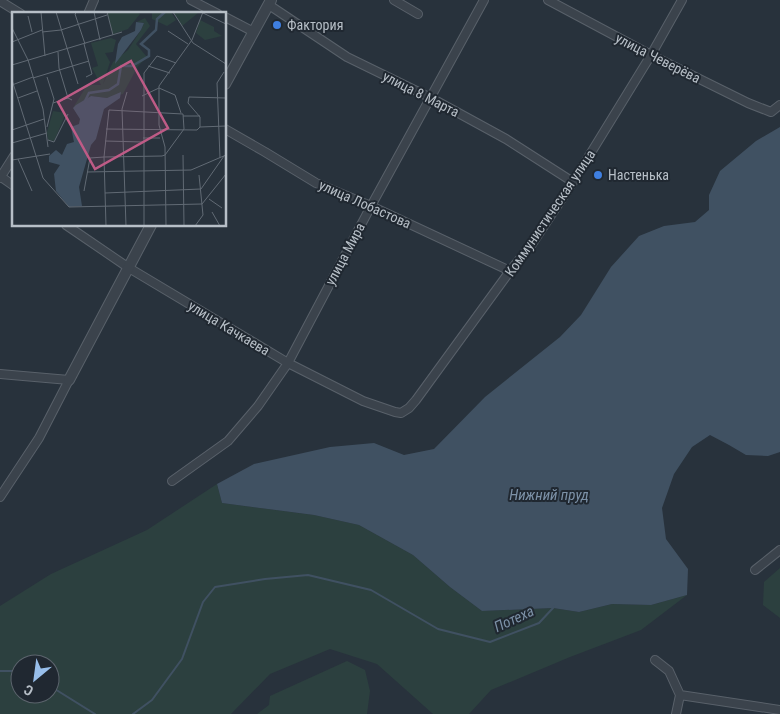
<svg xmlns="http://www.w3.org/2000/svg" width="780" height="714" font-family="'Roboto Condensed',sans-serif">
<rect width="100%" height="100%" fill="#28323c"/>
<path fill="#2c403f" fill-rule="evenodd" d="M 217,484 L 222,503 L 314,515 L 359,525 L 413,555 L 450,587 L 482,611 L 553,608 L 579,612 L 612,604 L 651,605 L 687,595 L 641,630 L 570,657 L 491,690 L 469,714 L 433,714 L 377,664 L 330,649 L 270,674 L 231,714 L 0,714 L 0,606 L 51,574 L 147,530 ZM 20,664 L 50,664 L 50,694 L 20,694 Z
M 780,568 L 780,618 L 763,605 L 764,582 Z
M 347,661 L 365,670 L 370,691 L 367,714 L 257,714 L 269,705 L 270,696 Z"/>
<path fill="#405162" d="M 780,127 L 780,452 L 768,456 L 746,455 L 729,445 L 710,435 L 692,447 L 674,474 L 662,508 L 666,539 L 688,569 L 687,595 L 651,605 L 612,604 L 579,612 L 553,608 L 482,611 L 450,587 L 413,555 L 359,525 L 314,515 L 222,503 L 217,484 L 254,464 L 330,447 L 374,443 L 404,455 L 434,449 L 485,397 L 560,337 L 581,315 L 611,267 L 639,236 L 664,226 L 695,222 L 709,210 L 709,195 L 720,171 L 756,141 Z"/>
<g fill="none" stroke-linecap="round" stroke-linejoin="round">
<path stroke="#405162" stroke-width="2" d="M 0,671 L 13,671 L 20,673
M 50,686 L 95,714
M 133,714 L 152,700 L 182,659 L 203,602 L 215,587 L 265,579 L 308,575 L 371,590 L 438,629 L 490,642 L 539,623 L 553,608 L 554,606"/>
<defs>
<path id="minor" d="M 191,0 L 218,14
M 394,0 L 418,14
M 548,0 L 651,55 L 748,103 L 771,112 L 780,105
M 0,1 L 21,14
M 269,5 L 347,57 L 431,98 L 506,139 L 573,182
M 88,14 L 94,0
M 225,17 L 254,32
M 225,129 L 265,152 L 316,183 L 371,206 L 510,271
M 0,176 L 14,186
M 0,178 L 14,156
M 66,225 L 129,268 L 288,363 L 363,401 L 395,412 L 401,413 L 409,408 L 416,400 L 510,271 L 532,244 L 573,182 L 651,55 L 682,0
M 0,374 L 69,380 L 39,438 L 0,497
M 172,481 L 228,441 L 258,406 L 288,363 L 371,206 L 484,0
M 755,570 L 780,550
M 655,660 L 669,671 L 680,695 L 780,710
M 676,714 L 680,695"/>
<path id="tertiary" d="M 225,84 L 271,0
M 69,380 L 151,225"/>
</defs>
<use href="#minor" stroke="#59616a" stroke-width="10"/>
<use href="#tertiary" stroke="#59616a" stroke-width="12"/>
<use href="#minor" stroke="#3b434c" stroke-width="8"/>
<use href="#tertiary" stroke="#3b434c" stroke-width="10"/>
</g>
<g fill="#3f7fe0" stroke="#202831" stroke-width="2">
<circle cx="277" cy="25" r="5"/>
<circle cx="598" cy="175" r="5"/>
</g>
<g text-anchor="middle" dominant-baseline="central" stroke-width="4" stroke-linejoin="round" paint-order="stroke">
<g font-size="14" fill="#b7bfc7" stroke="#202831" text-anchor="start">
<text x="287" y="25">Фактория</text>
<text x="608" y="175">Настенька</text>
</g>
<g font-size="14" fill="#b7bfc7" stroke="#202831">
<text transform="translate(658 58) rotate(27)">улица Чеверёва</text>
<text transform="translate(421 94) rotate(27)">улица 8 Марта</text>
<text transform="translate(365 204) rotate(24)">улица Лобастова</text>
<text transform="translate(550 213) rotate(-56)">Коммунистическая улица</text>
<text transform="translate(345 254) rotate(-62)">улица Мира</text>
<text transform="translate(229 328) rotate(31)">улица Качкаева</text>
</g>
<g font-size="15" font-style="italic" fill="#7c91a7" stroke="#202831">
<text x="549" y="495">Нижний пруд</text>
<text transform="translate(514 619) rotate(-25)">Потеха</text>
</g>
</g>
<g transform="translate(12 12)">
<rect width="214" height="214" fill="#28323c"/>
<path d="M 95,0 L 125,0 L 128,2 L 116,17 L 101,22 ZM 140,0 L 159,0 L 164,8 L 155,14 L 140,7 ZM 161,0 L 185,0 L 186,1 L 170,14 ZM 133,6 L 138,14 L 124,32 L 135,45 L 126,54 L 111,82 L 95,86 L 79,84 L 61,96 L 75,73 L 89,73 L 80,56 L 86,54 L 79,31 L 99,26 L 104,28 L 101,40 L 93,41 L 98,50 L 91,72 L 101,50 L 116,38 L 129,18 L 132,11 L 125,10 ZM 188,8 L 202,15 L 202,19 L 210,24 L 193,28 L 184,21 ZM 41,99 L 54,101 L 42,129 L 36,128 L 35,120 Z" fill="#2c403f"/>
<path d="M 124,10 L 132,11 L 129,18 L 103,52 L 106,32 L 110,25 L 123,19 ZM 109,80 L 108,86 L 92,97 L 84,127 L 79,133 L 67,175 L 70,194 L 57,195 L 44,179 L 42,162 L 48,153 L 37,150 L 37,144 L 44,138 L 50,143 L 55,132 L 62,130 L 59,115 L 67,112 L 68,107 L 61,96 L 64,93 L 79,84 L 95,86 Z" fill="#405162"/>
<path fill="none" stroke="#405162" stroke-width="2.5" d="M 73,89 L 77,81 L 97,78 L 106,72 L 109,54 L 120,54 L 137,44 L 137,38 L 129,32 L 144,18 L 145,7 L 153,0"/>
<path fill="none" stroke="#616a74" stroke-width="1" d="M 29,0 L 33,44M 44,0 L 66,72M 65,0 L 63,2 L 73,32M 82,0 L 88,28M 95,0 L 101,23M 161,0 L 181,31 L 214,52M 191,1 L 214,12M 16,4 L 20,20M 0,16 L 16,48 L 31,97 L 36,135M 156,19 L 176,32M 30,20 L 49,18 L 95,3M 0,30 L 30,18M 72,32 L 80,62 L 74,65M 46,40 L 47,56 L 56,86M 0,53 L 110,20M 136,54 L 158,61M 21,66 L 77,49M 0,68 L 31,166 L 57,195 L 190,192 L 214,162M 0,73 L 21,65M 147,76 L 163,83 L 169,101M 130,84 L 147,76M 6,86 L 25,79M 41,91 L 56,86 L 60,88M 171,104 L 188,104M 35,115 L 42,87 L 35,65M 188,115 L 188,105 L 176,91 L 177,85 L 214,86M 94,117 L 185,118 L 188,115 L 214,114M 0,118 L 32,107M 131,126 L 148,126M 36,128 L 42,130 L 56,102M 93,129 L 131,130M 0,131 L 35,121M 171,143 L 172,214M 208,146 L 205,71 L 212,60M 6,147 L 20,179M 0,148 L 38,142M 75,160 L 179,158 L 214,143M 189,177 L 212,144M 72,179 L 78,146 L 92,145 L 150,144 L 153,143 L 172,117 L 171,102 L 97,98 L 92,145 L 94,214M 93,181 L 189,177M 197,187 L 210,196M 200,200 L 208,214M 114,214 L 110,97 L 115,80M 132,214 L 132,61 L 145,44 L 164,51M 154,214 L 153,135 L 147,113 L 147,74 L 180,28 L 191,0M 183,214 L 191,203 L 187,163"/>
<path fill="#be5b86" fill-opacity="0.15" stroke="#be5b86" stroke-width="2.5" d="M 119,49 L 156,116 L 83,157 L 46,90 Z"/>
<rect width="214" height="214" fill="none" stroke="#b7bfc7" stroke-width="2.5"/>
</g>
<g transform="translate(35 679) rotate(209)"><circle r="24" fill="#202831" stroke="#5c646d"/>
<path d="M0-4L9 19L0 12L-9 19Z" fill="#98bfeb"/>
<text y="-8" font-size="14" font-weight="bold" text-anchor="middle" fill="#b7bfc7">С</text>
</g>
</svg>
